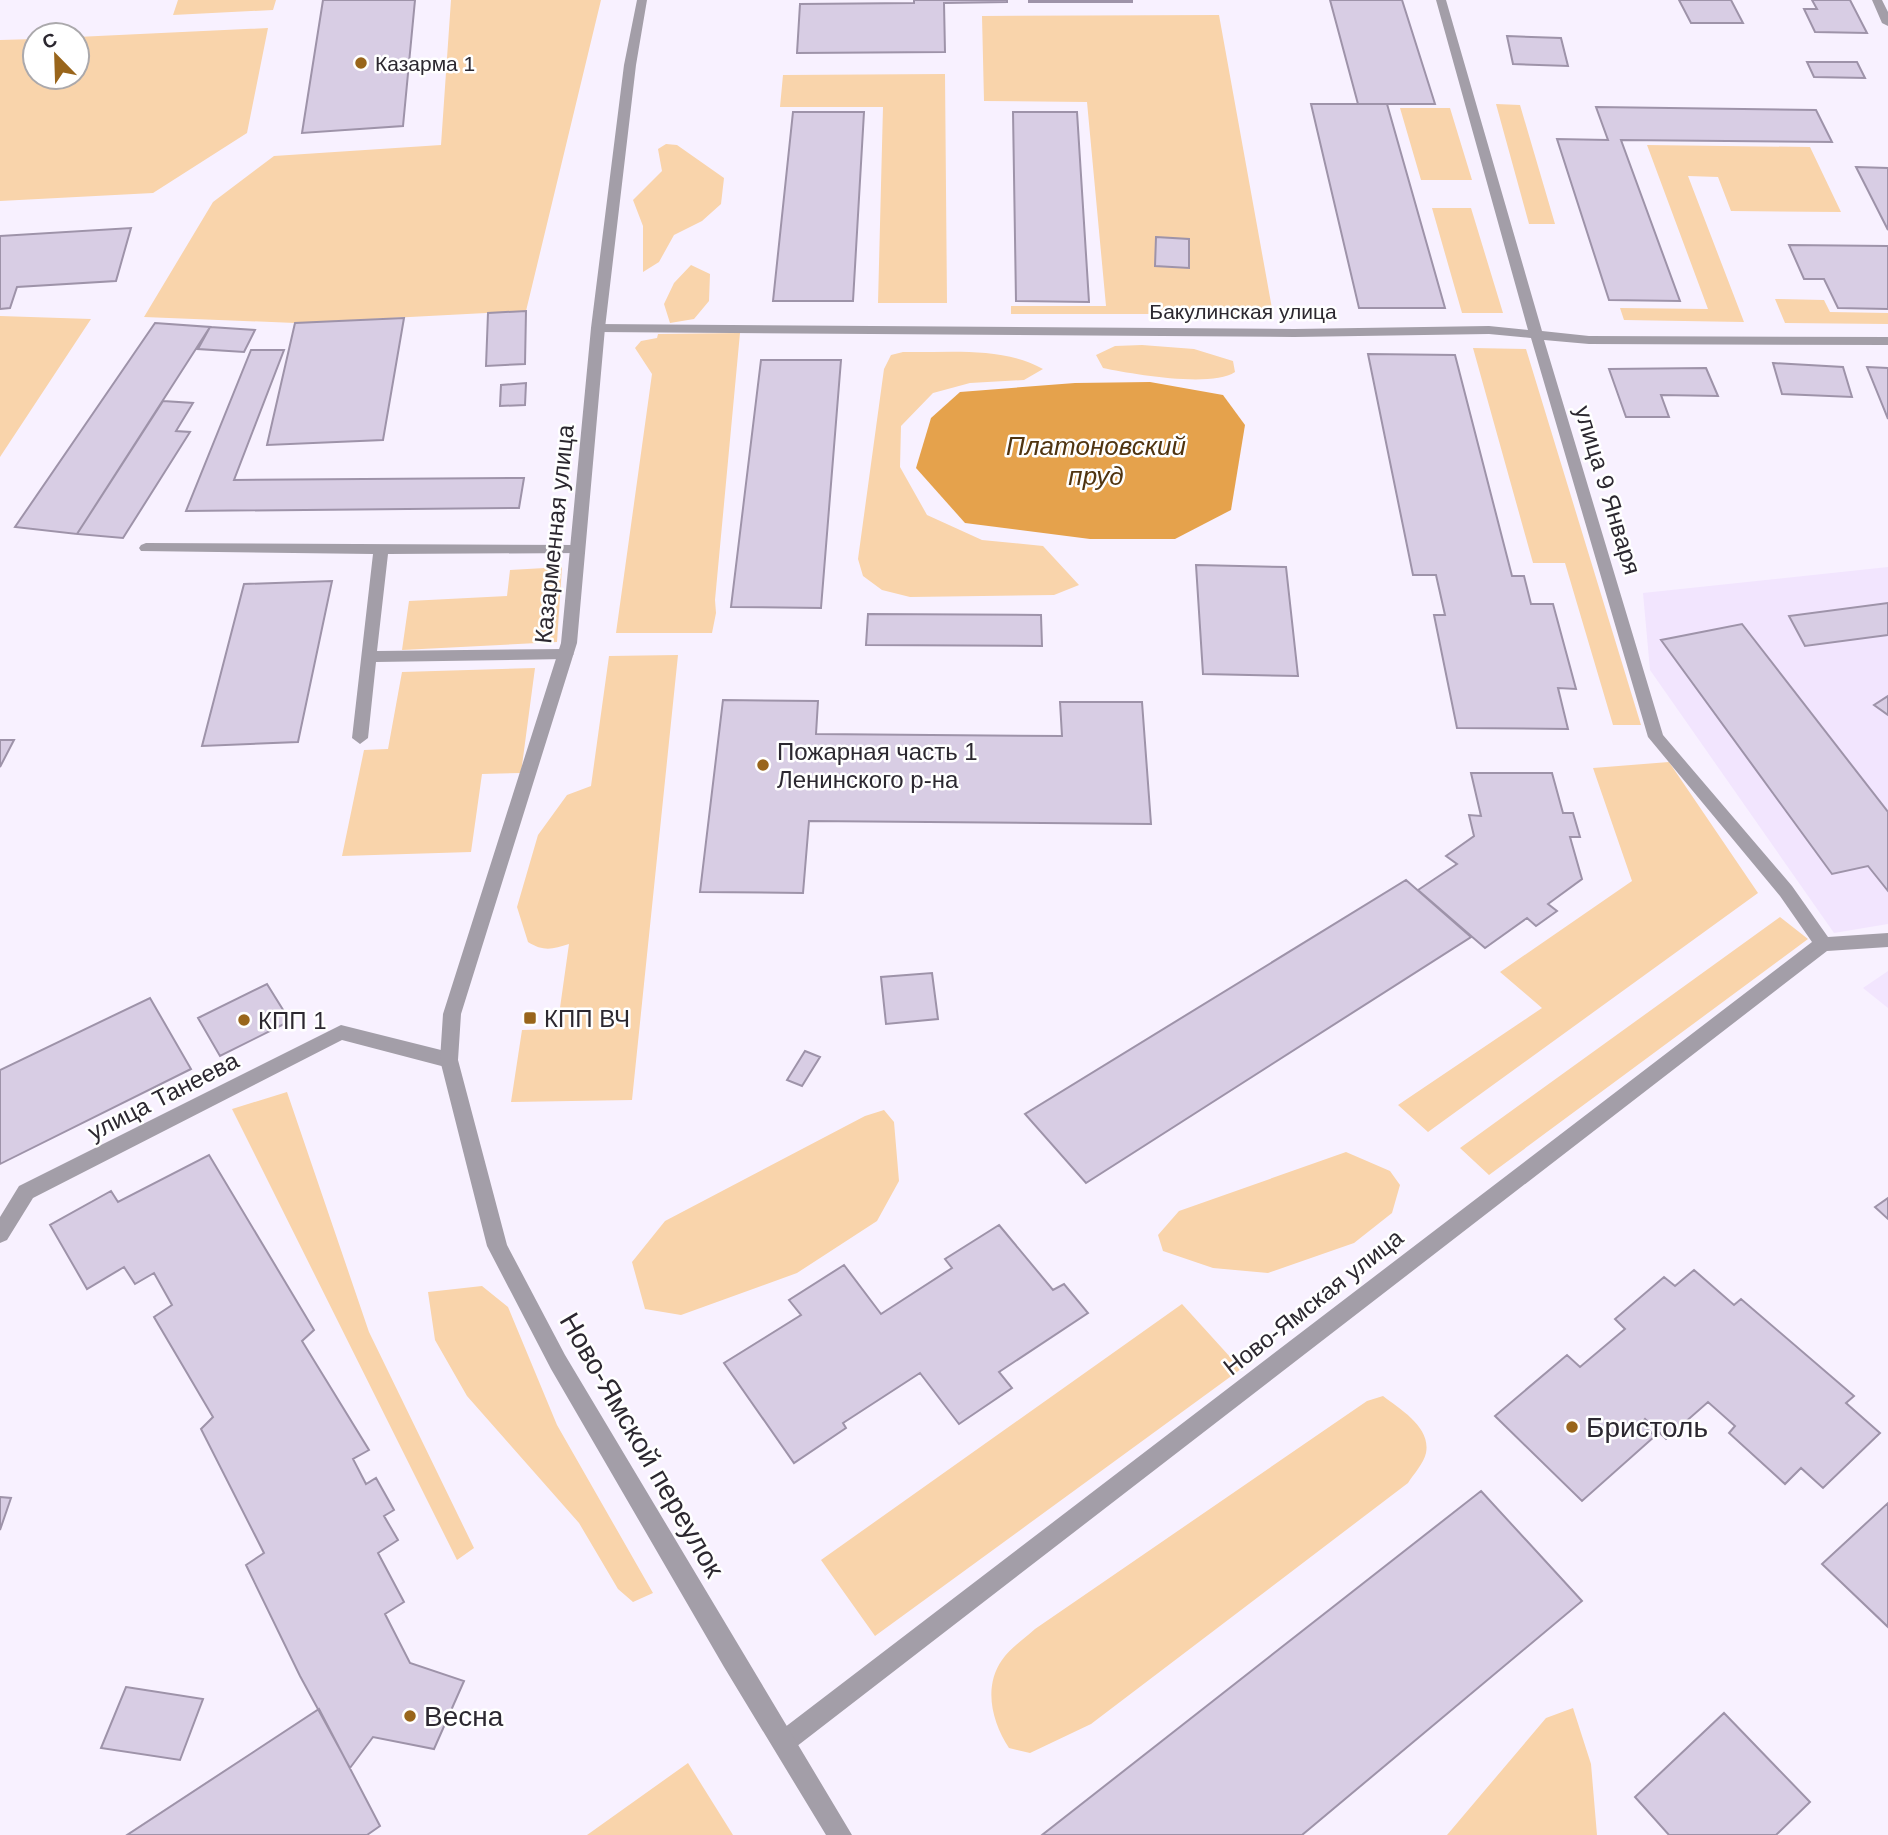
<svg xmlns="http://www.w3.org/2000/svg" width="1888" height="1835" font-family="Arial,sans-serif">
<rect width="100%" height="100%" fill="#f8f1ff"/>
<path fill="#f2e5fe" d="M 1888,567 L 1888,924 L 1834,933 L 1650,670 L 1643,593 Z
M 1888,971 L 1888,1008 L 1863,988 Z"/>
<path fill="#f9d4ab" d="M 178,0 L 276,0 L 273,10 L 173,15 Z
M 451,0 L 601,0 L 526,311 L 295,323 L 144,317 L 213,202 L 274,156 L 441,145 Z
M 1219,15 L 1273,314 L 1011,314 L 1011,306 L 1106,306 L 1087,102 L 984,101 L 982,16 Z
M 268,28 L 247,133 L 153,193 L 0,201 L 0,40 L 35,39 L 35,77 L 77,77 L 77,37 Z
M 945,74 L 947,303 L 878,303 L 883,107 L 780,107 L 783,75 Z
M 1496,104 L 1520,105 L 1555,224 L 1529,224 Z
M 1400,108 L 1450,108 L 1472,180 L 1421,180 Z
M 666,144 L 677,145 L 724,178 L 721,204 L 702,221 L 674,235 L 659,262 L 643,272 L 643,226 L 633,200 L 662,171 L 658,149 Z
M 1647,145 L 1810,147 L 1841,212 L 1731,211 L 1718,177 L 1688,176 L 1744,322 L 1624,320 L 1620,308 L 1708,309 Z
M 1432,208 L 1471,208 L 1503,313 L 1462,313 Z
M 691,265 L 710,274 L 709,301 L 694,319 L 670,323 L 664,304 L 674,283 Z
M 1775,299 L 1824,300 L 1830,312 L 1888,313 L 1888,324 L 1785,323 Z
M 0,316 L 91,319 L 0,457 Z
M 740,333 L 715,600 L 716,613 L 712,633 L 616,633 L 652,374 L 635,348 L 641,341 L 657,338 L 658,334 Z
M 1142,345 L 1194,349 L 1233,361 L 1235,372 C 1211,388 1132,374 1103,368 L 1096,355 L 1115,346 Z
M 1473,348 L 1526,349 L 1641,725 L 1613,725 L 1565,563 L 1533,563 Z
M 903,352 C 949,353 1002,346 1043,369 L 1024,380 L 970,383 L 933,393 L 901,426 L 900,467 L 927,515 L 982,540 L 1043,546 L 1079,585 L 1054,595 L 910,597 L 882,590 L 863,576 L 858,559 L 884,369 L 891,355 Z
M 562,567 L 557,642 L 402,650 L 409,601 L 507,596 L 510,570 Z
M 678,655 L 632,1100 L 511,1102 L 522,1030 L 557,1029 L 569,944 C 553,949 544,952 528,942 L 517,907 L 538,835 L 567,795 L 591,786 L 609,656 Z
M 535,668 L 521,773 L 482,774 L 471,852 L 342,856 L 364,750 L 388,749 L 402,672 Z
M 1669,762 L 1758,893 L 1428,1132 L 1398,1105 L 1542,1008 L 1500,972 L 1632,881 L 1593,768 Z
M 1780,917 L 1808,939 L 1489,1175 L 1460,1148 Z
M 287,1092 L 369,1332 L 474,1548 L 457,1560 L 232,1109 Z
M 884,1110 L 894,1122 L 899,1181 L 877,1221 L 797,1273 L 681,1315 L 645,1309 L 632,1262 L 665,1221 L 865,1116 Z
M 1346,1152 L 1390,1171 L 1400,1185 L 1392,1213 L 1354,1243 L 1268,1273 L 1213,1268 L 1163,1251 L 1158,1235 L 1179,1211 Z
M 482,1286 L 508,1307 L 557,1425 L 653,1593 L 633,1602 L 618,1589 L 579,1523 L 467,1396 L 435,1340 L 428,1292 Z
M 1182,1304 L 1241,1369 L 875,1636 L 821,1560 Z
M 1383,1396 C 1401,1410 1431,1427 1426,1453 C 1424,1463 1413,1475 1408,1483 L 1091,1724 L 1030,1753 L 1009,1748 C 992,1722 983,1687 1002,1660 C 1010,1648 1024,1639 1035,1629 L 1367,1401 Z
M 1573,1708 L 1591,1764 L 1597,1835 L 1447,1835 L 1546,1718 Z
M 688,1763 L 733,1835 L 587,1835 Z"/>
<path fill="#e5a24c" d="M 1150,382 L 1223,395 L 1245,425 L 1231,510 L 1175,539 L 1090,539 L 965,523 L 916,468 L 931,418 L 960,392 L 1075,383 Z"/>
<path fill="#d8cde4" stroke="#9e93a9" stroke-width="2" d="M 323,0 L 415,0 L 403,126 L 302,133 Z
M 914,0 L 1007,0 L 1007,2 L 944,3 L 945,52 L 797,53 L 800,4 L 914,3 Z
M 1029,0 L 1132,0 L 1132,2 L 1029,2 Z
M 1330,0 L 1402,0 L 1435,104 L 1358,104 Z
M 1679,0 L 1731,0 L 1743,23 L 1691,23 Z
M 1812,0 L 1850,0 L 1867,33 L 1815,32 L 1804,9 L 1817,9 Z
M 1507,36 L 1561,38 L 1568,66 L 1513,64 Z
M 1807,62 L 1857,62 L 1865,78 L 1814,77 Z
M 1311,104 L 1387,104 L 1445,308 L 1359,308 Z
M 1596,107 L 1816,110 L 1832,142 L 1621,140 L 1680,301 L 1609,300 L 1557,139 L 1608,140 Z
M 793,112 L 864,112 L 853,301 L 773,301 Z
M 1013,112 L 1077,112 L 1089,302 L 1016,301 Z
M 1856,167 L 1888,168 L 1888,230 Z
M 131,228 L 116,281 L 17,287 L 10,308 L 0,309 L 0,236 Z
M 1156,237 L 1189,239 L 1189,268 L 1155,266 Z
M 1789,245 L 1888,246 L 1888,309 L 1838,308 L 1824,279 L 1804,279 Z
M 526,311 L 525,364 L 486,366 L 488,313 Z
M 404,318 L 383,440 L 267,445 L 295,323 Z
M 155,323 L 210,327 L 77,534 L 15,527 Z
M 210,327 L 255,330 L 244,352 L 198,349 Z
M 251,350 L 284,350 L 234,480 L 524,478 L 519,508 L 186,511 Z
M 1368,354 L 1455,355 L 1512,576 L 1524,576 L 1531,604 L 1553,604 L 1576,689 L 1558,688 L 1568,729 L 1457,728 L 1434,615 L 1445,615 L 1436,575 L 1413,575 Z
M 761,360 L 841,360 L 821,608 L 731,607 Z
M 1773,363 L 1843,367 L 1852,397 L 1782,394 Z
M 1867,367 L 1888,368 L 1888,419 Z
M 1706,368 L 1718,396 L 1661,395 L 1669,417 L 1626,417 L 1609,369 Z
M 526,383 L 525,405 L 500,406 L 501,385 Z
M 163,401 L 193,403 L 176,431 L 190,432 L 123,538 L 77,534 Z
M 1196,565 L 1286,567 L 1298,676 L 1203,674 Z
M 332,581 L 298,742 L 202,746 L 244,584 Z
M 1888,603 L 1888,635 L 1805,646 L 1789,616 Z
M 868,614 L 1041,615 L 1042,646 L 866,645 Z
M 1742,624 L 1888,812 L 1888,891 L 1868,866 L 1832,874 L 1661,640 Z
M 1888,696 L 1888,715 L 1874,705 Z
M 723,700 L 818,701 L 816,734 L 1062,736 L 1060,702 L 1142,702 L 1151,824 L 809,821 L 803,893 L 700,892 Z
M 0,740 L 14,740 L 0,767 Z
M 1471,773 L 1552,773 L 1563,813 L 1573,813 L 1580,837 L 1570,837 L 1582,879 L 1548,904 L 1557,911 L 1536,926 L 1527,918 L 1485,948 L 1418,890 L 1457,864 L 1446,856 L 1474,836 L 1469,815 L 1481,816 Z
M 1406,880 L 1471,937 L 1086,1183 L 1025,1114 Z
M 932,973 L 938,1019 L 886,1024 L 881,977 Z
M 267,984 L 290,1021 L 220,1056 L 198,1018 Z
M 150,998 L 191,1069 L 0,1164 L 0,1070 Z
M 805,1051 L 820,1057 L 802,1086 L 787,1080 Z
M 209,1155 L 314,1330 L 302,1341 L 369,1450 L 353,1459 L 366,1484 L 376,1478 L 394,1510 L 384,1516 L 398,1540 L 378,1553 L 404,1602 L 385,1614 L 410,1663 L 464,1681 L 434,1749 L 373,1737 L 350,1768 L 300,1676 L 246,1565 L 264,1553 L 201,1429 L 213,1417 L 154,1317 L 172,1305 L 154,1273 L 135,1284 L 124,1267 L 87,1289 L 50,1225 L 111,1191 L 118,1202 Z
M 1888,1198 L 1888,1219 L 1875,1207 Z
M 999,1225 L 1053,1290 L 1064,1284 L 1088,1313 L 999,1372 L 1012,1388 L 959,1424 L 920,1373 L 843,1423 L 846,1428 L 794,1463 L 724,1363 L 801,1315 L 789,1300 L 844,1265 L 881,1314 L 952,1268 L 945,1259 Z
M 1694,1270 L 1734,1305 L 1741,1299 L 1854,1396 L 1846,1403 L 1880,1433 L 1823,1488 L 1801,1468 L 1785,1484 L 1729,1433 L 1735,1426 L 1708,1402 L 1666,1439 L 1645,1419 L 1641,1423 L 1655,1436 L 1582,1501 L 1495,1416 L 1567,1355 L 1580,1367 L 1625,1329 L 1615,1319 L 1664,1277 L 1675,1286 Z
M 1481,1491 L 1582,1601 L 1302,1835 L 1042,1835 Z
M 0,1497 L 11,1498 L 0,1530 Z
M 1888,1503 L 1888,1627 L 1822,1564 Z
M 126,1687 L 203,1699 L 180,1760 L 101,1748 Z
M 319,1709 L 380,1826 L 367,1835 L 127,1835 Z
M 1724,1713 L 1810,1802 L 1776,1835 L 1669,1835 L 1635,1797 Z"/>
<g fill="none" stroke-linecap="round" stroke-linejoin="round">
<path fill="#a39ea8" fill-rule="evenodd" d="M 146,543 L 577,545 L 582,547 L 584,550 L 582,553 L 388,554 L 377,651 L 566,649 L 574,654 L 566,659 L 376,662 L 368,738 L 360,744 L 352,738 L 373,554 L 141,551 L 139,548 L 141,545 Z"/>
<path fill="#a39ea8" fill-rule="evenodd" d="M 1436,0 L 1446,0 L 1542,331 L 1589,336 L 1888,337 L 1888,345 L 1589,344 L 1544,340 L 1663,735 L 1792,886 L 1828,937 L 1888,933 L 1888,947 L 1827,951 L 792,1750 L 784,1754 L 776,1750 L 772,1742 L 776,1734 L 1812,942 L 1780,896 L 1648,737 L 1531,338 L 1489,334 L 1294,337 L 598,332 L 591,328 L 598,324 L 1294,329 L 1489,326 L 1528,330 Z
M 1872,0 L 1882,0 L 1888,12 L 1888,26 L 1882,23 Z
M 341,1025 L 449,1052 L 456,1055 L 458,1060 L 456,1065 L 449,1068 L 342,1040 L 33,1198 L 7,1240 L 0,1243 L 0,1217 L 19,1186 Z"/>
<path fill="#a39ea8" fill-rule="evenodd" d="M 637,0 L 647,0 L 636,65 L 605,328 L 577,643 L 461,1014 L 458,1060 L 507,1245 L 565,1355 L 852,1835 L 826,1835 L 724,1667 L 551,1369 L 487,1246 L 440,1060 L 443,1014 L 561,643 L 591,328 L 624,65 Z"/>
</g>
<g fill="#99651b" stroke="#fff" stroke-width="2.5">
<circle cx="361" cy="63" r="7"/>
<circle cx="763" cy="765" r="7"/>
<rect x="523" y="1011" width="14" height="14" rx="3.5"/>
<circle cx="244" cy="1020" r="7"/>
<circle cx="1572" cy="1427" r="7"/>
<circle cx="410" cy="1716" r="7"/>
</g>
<g text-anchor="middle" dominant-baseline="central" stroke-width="5" stroke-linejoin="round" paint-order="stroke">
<g font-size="21" fill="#2c2830" stroke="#fff" text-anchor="start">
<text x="375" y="63">Казарма 1</text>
</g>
<g font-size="21" fill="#2c2830" stroke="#fff">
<text x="1243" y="311">Бакулинская улица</text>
</g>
<g font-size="24" fill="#2c2830" stroke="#fff">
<text transform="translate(1608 490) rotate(73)">улица 9 Января</text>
<text transform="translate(554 534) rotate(-84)">Казарменная улица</text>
<text transform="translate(163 1096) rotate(-27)">улица Танеева</text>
<text transform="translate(1313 1302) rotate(-38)">Ново-Ямская улица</text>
</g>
<g font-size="24" fill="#2c2830" stroke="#fff" text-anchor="start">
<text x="777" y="751">Пожарная часть 1<tspan x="777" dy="28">Ленинского р-на</tspan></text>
<text x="544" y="1018">КПП ВЧ</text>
<text x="258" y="1020">КПП 1</text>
</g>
<g font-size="26" font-style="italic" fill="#503410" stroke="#fff">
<text x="1096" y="446">Платоновский<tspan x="1096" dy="30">пруд</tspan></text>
</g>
<g font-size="28" fill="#2c2830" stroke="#fff" text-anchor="start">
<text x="1586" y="1427">Бристоль</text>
<text x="424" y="1716">Весна</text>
</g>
<g font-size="28" fill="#2c2830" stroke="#fff">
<text transform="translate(642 1445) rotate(60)">Ново-Ямской переулок</text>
</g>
</g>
<g transform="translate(56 56) rotate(337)"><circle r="33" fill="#ffffff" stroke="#aba9ac" stroke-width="2"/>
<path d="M0-5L12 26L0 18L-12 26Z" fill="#99651b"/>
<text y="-10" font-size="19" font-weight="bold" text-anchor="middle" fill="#2c2830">С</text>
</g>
</svg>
